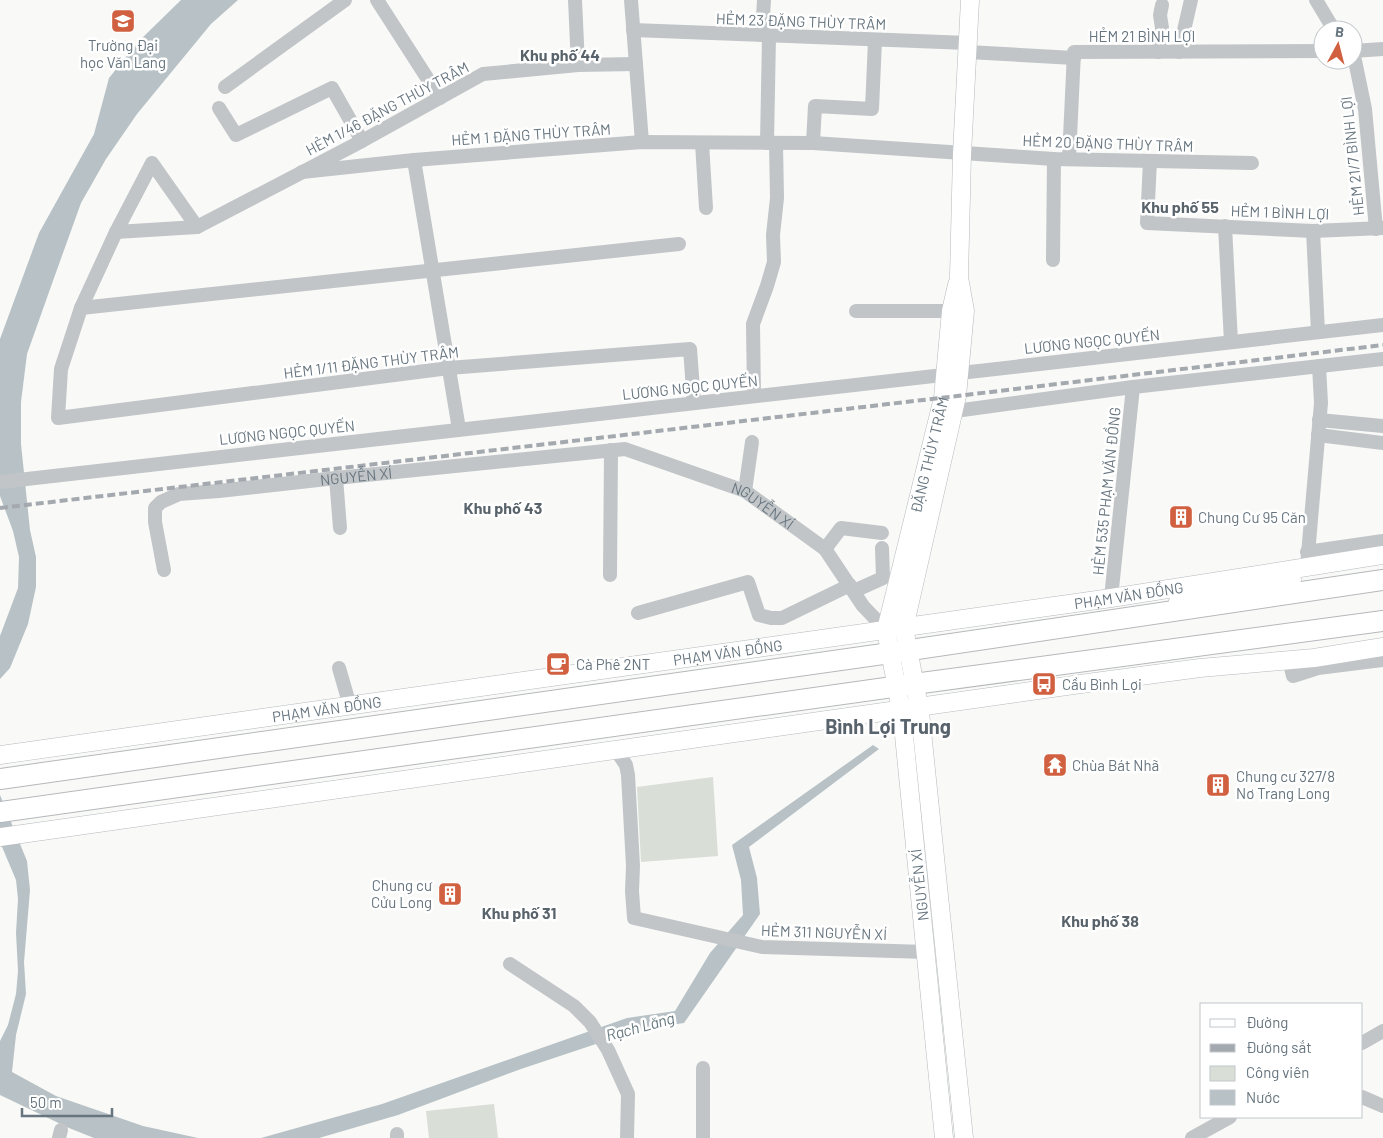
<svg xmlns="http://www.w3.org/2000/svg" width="1383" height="1138" font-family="Barlow,sans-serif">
<rect width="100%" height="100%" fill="#f9f9f7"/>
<path fill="#d9ded7" d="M 713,777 L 718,856 L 641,862 L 637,787 Z
M 494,1104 L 498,1138 L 429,1138 L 426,1111 Z"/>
<path fill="#b8c2c6" d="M 181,0 L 238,0 L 211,24 L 137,114 L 106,159 L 81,203 L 54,278 L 27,354 L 21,402 L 21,444 L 30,530 L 36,557 L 36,587 L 28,624 L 10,668 L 0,679 L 0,636 L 18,588 L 19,557 L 13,531 L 0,496 L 0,339 L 39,233 L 94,134 L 109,78 L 138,42 Z
M 873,745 L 879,749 L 749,847 L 757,878 L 760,914 L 684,1023 L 638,1030 L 521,1069 L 398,1115 L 319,1138 L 261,1138 L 382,1104 L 627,1018 L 675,1011 L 710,953 L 743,915 L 741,880 L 732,845 Z
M 0,795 L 27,861 L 30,890 L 24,962 L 26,994 L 16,1035 L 12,1072 L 56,1096 L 143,1126 L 198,1138 L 94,1138 L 69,1128 L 0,1095 L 0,1041 L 8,1025 L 16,994 L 18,971 L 16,933 L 18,899 L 16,880 L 0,842 Z"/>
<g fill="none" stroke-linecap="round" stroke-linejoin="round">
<defs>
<g id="major">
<path d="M 1178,601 L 1292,580"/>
<path id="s2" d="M 0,755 L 1111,598 L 1383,555"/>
<path d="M 0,837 L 1095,682 L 1200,668 L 1314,658 L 1383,647"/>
<path id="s3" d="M 944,1138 L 902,715 L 886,630 L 943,398 L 951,311 L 957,285"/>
<path d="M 964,1138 L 920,712 L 904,628 L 957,396 L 965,311 L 959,277 L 962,154 L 970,0"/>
</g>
<path id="highway" d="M 0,779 L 890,653 L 1383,580
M 0,812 L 914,684 L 1383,621"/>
</defs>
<use href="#major" stroke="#b5b9bc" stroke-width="19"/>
<use href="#highway" stroke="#b5b8bb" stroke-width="22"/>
<g stroke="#c1c5c8" stroke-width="14">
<path d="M 377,0 L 440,98"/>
<path d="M 631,0 L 642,142"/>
<path d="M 1316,0 L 1334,30"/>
<path d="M 633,30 L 968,43"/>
<path d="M 762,35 L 764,0"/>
<path d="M 1353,51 L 1365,109 L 1376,229"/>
<path d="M 1353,51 L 1383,49"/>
<path d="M 968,52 L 1074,58"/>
<path d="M 1158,52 L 1162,28 L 1160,15 L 1162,5"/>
<path d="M 1179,52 L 1191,0"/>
<path d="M 578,65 L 636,64"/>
<path d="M 225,87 L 345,0"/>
<path d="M 219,108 L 236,135 L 332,88 L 362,141"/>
<path d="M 702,143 L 706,208"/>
<path d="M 767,143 L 769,36"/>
<path d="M 813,143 L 815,106 L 872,109 L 875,40"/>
<path d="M 1069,159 L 1074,52 L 1323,51"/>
<path d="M 414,160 L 459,429"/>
<path d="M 1150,161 L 1147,223 L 1313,231 L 1383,228"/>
<path d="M 302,172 L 414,160 L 642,142 L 813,143 L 1054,159 L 1252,163"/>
<path d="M 1225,226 L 1231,342"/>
<path d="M 197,227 L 152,163 L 116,232 L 81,308 L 61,369 L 58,418 L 449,368 L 690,349 L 694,403"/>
<path d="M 1313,231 L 1318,332"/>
<path d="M 116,232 L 197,227 L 362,141 L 483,74 L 578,65 L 575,0"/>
<path d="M 1053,260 L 1054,159"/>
<path d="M 81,308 L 679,244"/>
<path d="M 856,311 L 951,311"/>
<path d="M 754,396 L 753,324 L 767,286 L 774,262 L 773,235 L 777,198 L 776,143"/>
<path d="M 955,411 L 1133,387 L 1383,359"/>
<path d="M 1319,420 L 1383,426"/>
<path d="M 1318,435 L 1383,443"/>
<path d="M 336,478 L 340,528"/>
<path d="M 0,482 L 1383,325"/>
<path d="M 745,491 L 752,442"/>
<path d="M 825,549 L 841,528 L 882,533"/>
<path d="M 1307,552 L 1383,541"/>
<path d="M 1307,566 L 1321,403 L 1319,366"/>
<path id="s1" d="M 164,570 L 155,522 L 155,508 L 161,502 L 179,494 L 219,491 L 336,478 L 625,449 L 745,491 L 825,549 L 863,606 L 886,630"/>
<path d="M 610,575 L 611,450"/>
<path d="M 854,591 L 883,578 L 882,548"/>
<path d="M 1111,598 L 1133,387"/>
<path d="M 638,613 L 748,582 L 759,615 L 771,618 L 782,618 L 850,585"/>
<path d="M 1289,660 L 1293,676 L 1318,668 L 1383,660"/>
<path d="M 339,668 L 350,706"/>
<path d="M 616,750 L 626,765 L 628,775 L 633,866 L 632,891 L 634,918 L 762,947 L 926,952"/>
<path d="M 510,964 L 574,1006 L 590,1022 L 608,1050 L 628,1094 L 627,1138"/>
<path d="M 1362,1043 L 1383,1031"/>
<path d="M 703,1068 L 703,1138"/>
<path d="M 1362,1097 L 1383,1106"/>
<path d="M 397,1134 L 397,1138"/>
<path d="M 59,1138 L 61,1130"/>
<path d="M 1192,1138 L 1230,1117"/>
</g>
<use href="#major" stroke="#fff" stroke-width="18"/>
<use href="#highway" stroke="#fff" stroke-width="20"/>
<path stroke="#a3a9ae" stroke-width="4" stroke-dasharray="8 4" stroke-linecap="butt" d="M 0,508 L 957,396 L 1383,345"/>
</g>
<defs>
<symbol id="university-square" viewBox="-11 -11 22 22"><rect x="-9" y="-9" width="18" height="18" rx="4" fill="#d16040" stroke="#fff"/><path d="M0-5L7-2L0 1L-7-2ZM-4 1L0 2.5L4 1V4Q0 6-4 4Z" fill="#fff"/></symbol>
<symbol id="building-square" viewBox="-11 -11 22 22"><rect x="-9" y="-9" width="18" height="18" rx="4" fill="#d16040" stroke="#fff"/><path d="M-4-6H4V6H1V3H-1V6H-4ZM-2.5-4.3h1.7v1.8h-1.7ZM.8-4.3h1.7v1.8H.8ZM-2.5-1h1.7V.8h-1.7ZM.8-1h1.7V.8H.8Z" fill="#fff"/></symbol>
<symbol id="cafe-square" viewBox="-11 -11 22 22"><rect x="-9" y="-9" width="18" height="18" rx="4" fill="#d16040" stroke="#fff"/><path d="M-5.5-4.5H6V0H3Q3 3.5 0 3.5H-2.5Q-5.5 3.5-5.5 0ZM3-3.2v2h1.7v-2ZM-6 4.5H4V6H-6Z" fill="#fff"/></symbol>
<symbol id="bus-square" viewBox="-11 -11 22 22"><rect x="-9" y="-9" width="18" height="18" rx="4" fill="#d16040" stroke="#fff"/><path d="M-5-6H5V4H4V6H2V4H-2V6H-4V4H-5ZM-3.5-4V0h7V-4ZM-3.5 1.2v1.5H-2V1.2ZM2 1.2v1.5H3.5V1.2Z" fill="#fff"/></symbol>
<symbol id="temple-square" viewBox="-11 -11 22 22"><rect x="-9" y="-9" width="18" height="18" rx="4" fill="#d16040" stroke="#fff"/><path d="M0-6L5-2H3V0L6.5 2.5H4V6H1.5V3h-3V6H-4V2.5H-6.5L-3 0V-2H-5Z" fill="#fff"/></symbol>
</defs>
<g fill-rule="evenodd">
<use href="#university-square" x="109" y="7" width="28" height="28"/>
<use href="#building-square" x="1167" y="503" width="28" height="28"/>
<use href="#cafe-square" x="544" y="650" width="28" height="28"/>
<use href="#bus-square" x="1030" y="670" width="28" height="28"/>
<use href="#temple-square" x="1041" y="751" width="28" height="28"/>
<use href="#building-square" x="1204" y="771" width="28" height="28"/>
<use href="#building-square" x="436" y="880" width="28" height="28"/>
</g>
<g text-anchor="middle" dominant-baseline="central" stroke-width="5" stroke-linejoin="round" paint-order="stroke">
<g font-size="15" fill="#67757f" stroke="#fff">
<text transform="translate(801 21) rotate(2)">HẺM 23 ĐẶNG THÙY TRÂM</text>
<text x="1142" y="36">HẺM 21 BÌNH LỢI</text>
<text transform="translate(387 108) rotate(-28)">HẺM 1/46 ĐẶNG THÙY TRÂM</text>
<text transform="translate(531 134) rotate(-4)">HẺM 1 ĐẶNG THÙY TRÂM</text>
<text transform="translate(1108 143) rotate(2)">HẺM 20 ĐẶNG THÙY TRÂM</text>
<text transform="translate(1352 156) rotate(-96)">HẺM 21/7 BÌNH LỢI</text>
<text transform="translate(1280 212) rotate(2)">HẺM 1 BÌNH LỢI</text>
<text transform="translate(1092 341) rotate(-6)">LƯƠNG NGỌC QUYẾN</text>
<text transform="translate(371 362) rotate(-7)">HẺM 1/11 ĐẶNG THÙY TRÂM</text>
<text transform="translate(690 387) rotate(-6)">LƯƠNG NGỌC QUYẾN</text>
<text transform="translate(287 432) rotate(-6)">LƯƠNG NGỌC QUYẾN</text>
<text stroke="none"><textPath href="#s3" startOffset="692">ĐẶNG THÙY TRÂM</textPath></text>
<text stroke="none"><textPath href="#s1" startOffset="269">NGUYỄN XÍ</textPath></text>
<text transform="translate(1106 491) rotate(-84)">HẺM 535 PHẠM VĂN ĐỒNG</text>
<text stroke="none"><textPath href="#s1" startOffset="689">NGUYỄN XÍ</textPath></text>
<text stroke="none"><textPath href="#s2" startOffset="1140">PHẠM VĂN ĐỒNG</textPath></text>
<text stroke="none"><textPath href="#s2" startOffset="735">PHẠM VĂN ĐỒNG</textPath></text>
<text stroke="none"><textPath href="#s2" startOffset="330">PHẠM VĂN ĐỒNG</textPath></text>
<text transform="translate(919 885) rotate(-96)">NGUYỄN XÍ</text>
<text transform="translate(824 932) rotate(2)">HẺM 311 NGUYỄN XÍ</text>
</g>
<g font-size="15" fill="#67757f" stroke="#fff" text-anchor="start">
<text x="123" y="45" text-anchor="middle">Trường Đại<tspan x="123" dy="17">học Văn Lang</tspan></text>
<text x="1198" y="517">Chung Cư 95 Căn</text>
<text x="576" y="664">Cà Phê 2NT</text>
<text x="1062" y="684">Cầu Bình Lợi</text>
<text x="1072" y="765">Chùa Bát Nhã</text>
<text x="1236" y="776">Chung cư 327/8<tspan x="1236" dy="17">Nơ Trang Long</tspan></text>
<text x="432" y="885" text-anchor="end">Chung cư<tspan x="432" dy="17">Cửu Long</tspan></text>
</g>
<g font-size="16" font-weight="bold" fill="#59636b" stroke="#fff">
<text x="560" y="54">Khu phố 44</text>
<text x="1180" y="206">Khu phố 55</text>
<text x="503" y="507">Khu phố 43</text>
<text x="519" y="912">Khu phố 31</text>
<text x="1100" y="920">Khu phố 38</text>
</g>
<g font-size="16" font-style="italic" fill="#67797f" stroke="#fff">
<text transform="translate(640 1026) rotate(-15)">Rạch Lăng</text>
</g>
<g font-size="20" font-weight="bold" fill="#59636b" stroke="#fff">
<text x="888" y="726">Bình Lợi Trung</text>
</g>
</g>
<rect x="1200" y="1003" width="162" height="115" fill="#ffffff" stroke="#c2c8cc"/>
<rect x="1210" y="1019" width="25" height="8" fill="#ffffff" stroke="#c2c8cc"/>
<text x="1246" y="1028" font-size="15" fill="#67757f">Đường</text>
<rect x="1210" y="1044" width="25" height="8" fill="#a3a9ae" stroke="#c2c8cc"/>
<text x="1246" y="1053" font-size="15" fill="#67757f">Đường sắt</text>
<rect x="1210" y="1066" width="25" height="15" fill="#d9ded7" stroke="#c2c8cc"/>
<text x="1246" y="1078" font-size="15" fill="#67757f">Công viên</text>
<rect x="1210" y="1090" width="25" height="15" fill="#b8c2c6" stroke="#c2c8cc"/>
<text x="1246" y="1103" font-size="15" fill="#67757f">Nước</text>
<g transform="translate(1338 45) rotate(7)"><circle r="24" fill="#ffffff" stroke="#c2c8cc"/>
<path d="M0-4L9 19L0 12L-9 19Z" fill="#d16040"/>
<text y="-8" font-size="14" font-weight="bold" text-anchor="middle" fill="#67757f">B</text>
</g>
<path d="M22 1108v8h90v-8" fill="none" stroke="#67757f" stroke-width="2.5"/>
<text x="30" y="1108" font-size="15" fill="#67757f" stroke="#ffffff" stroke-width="4" paint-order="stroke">50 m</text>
</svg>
